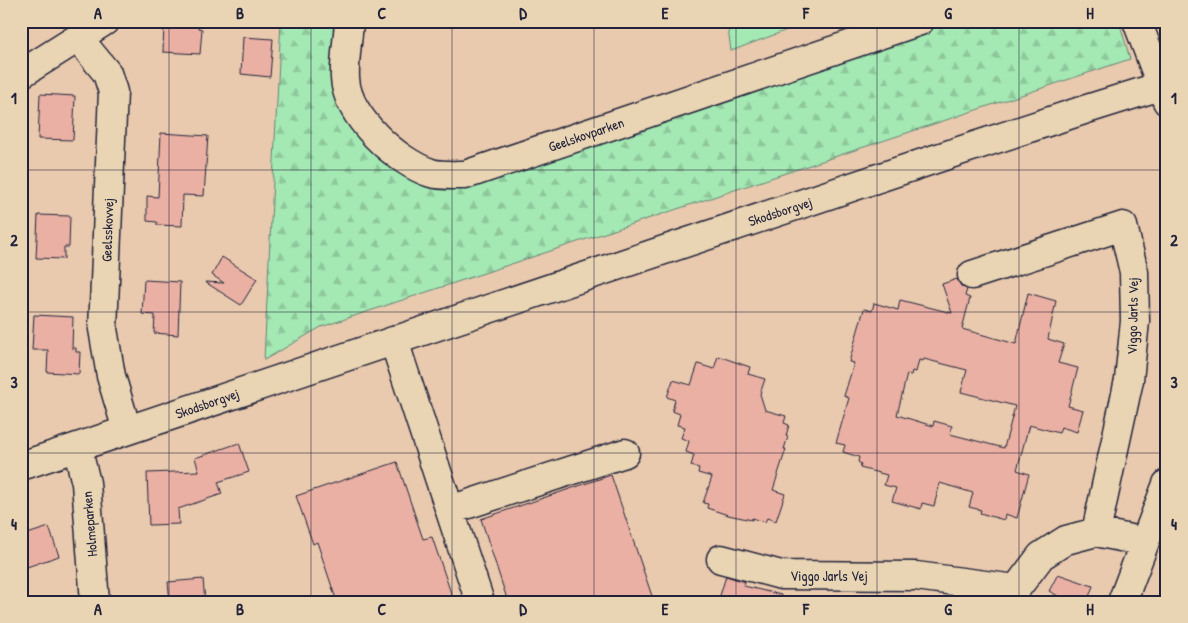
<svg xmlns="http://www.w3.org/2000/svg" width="1188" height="623" font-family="'Patrick Hand',sans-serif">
<defs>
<pattern id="forest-firs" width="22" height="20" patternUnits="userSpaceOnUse" patternTransform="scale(1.25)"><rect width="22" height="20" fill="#a4e8b3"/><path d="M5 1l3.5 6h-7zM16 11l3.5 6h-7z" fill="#8dc79b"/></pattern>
</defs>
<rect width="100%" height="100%" fill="#e9caae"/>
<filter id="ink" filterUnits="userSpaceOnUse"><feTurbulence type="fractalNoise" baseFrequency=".02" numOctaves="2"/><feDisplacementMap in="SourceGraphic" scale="10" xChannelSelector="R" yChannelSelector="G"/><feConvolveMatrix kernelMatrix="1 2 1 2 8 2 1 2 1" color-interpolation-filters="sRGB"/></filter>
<g filter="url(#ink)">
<path fill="#a4e8b3" stroke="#638577" d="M 727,21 L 811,21 L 731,51 Z"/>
<path fill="url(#forest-firs)" stroke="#638577" d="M 281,21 L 334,21 L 331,80 L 345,117 L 463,185 L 953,21 L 1119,21 L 1130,59 L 321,327 L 264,360 Z"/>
<path fill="#eab0a3" stroke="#22223b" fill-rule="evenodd" d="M 164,21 L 198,21 L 198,28 L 202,29 L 200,54 L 163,52 Z
M 243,37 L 273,39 L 270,77 L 241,74 Z
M 40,94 L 75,96 L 73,140 L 38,139 Z
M 161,133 L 208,136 L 204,196 L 183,195 L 182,226 L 157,225 L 157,222 L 147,221 L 147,196 L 158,197 Z
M 38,215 L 70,216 L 69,247 L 64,247 L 64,259 L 36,258 Z
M 222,257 L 257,279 L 241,305 L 205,282 L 224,283 L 212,275 Z
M 957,279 L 961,286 L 967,289 L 965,296 L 970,298 L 962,329 L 1016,344 L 1028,293 L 1056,301 L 1048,339 L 1064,344 L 1058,363 L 1078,368 L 1068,406 L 1083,410 L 1077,432 L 1061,427 L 1059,433 L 1029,425 L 1017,470 L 1029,474 L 1017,518 L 1005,514 L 1004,520 L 980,513 L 981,510 L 969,507 L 973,493 L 940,483 L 934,506 L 922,503 L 921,509 L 892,501 L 896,488 L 884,485 L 887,475 L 860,468 L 861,464 L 858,462 L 859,457 L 843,452 L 845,445 L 836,443 L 849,398 L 844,396 L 854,363 L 849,362 L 864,309 L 872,311 L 874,303 L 898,310 L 900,300 L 952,313 L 942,284 ZM 924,359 L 967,370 L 961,392 L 1015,406 L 1004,448 L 950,434 L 952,426 L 934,421 L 933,426 L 897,415 L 907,374 L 911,375 L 912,371 L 916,372 L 919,360 L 923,361 Z
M 144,280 L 180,282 L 178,335 L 154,333 L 155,315 L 142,314 Z
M 34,315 L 73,317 L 72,348 L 76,348 L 76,352 L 80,352 L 79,374 L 47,372 L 48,350 L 32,350 Z
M 718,356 L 750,367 L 748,374 L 765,379 L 760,394 L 765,410 L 786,416 L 784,423 L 789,425 L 786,436 L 788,437 L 784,449 L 786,449 L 773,490 L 785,494 L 776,521 L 767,518 L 765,522 L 752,518 L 752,520 L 728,515 L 707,508 L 708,504 L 703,503 L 712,477 L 698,473 L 699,468 L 691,466 L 694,455 L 686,452 L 689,441 L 681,438 L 685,427 L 677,425 L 680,414 L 672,411 L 675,400 L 667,397 L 673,380 L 691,385 L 698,364 L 714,369 Z
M 239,443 L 249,472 L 218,482 L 222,494 L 178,509 L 179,524 L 149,525 L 147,473 L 199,471 L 195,458 Z
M 397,462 L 423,539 L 432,537 L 454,602 L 337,602 L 317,542 L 313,544 L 296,496 Z
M 611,475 L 654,602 L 508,602 L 481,519 Z
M 49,527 L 59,556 L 21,569 L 21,536 Z
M 1058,574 L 1093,586 L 1087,602 L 1055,602 L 1058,596 L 1049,591 Z
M 726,576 L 745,582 L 744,586 L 781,595 L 780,602 L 718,602 Z
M 203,579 L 205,602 L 170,602 L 168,582 Z"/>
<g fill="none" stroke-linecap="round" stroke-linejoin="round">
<defs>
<path id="minor" d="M 349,21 C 348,40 344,60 345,78 C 347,117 397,162 431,173 C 441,176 455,175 465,175 L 920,21
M 1137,21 L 1167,101
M 79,39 L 107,73 L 113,92 L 103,329 L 111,376 L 127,430
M 21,74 L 105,21
M 972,275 L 1123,226 L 1134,272 L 1135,321 L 1129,380 L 1096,532
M 394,341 L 480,602
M 77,447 L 86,483 L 95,602
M 21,466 L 932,160 L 1087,109 L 1167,84
M 450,510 L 625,453
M 721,559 L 781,575 L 916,576 L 1016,589 L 1041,556 L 1066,540 L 1096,532 L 1145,542
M 1122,602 L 1167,484"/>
</defs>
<use href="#minor" stroke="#22223b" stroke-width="31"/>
<use href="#minor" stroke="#e9d5b3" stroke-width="28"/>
</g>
</g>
<path fill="none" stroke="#22223b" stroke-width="1" stroke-opacity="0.55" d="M 169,21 L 169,602M 311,21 L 311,602M 452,21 L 452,602M 594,21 L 594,602M 736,21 L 736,602M 877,21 L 877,602M 1019,21 L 1019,602M 21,170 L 1167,170M 21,312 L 1167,312M 21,453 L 1167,453"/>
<g text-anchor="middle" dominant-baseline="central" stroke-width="4.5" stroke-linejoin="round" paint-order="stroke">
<g font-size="14" fill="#22223b" stroke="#e9d5b3">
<text transform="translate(586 134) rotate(-19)">Geelskovparken</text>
<text transform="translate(780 211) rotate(-18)">Skodsborgvej</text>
<text transform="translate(107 230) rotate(-88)">Geelsskovvej</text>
<text transform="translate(1132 316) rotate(-89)">Viggo Jarls Vej</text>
<text transform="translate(207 403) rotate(-19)">Skodsborgvej</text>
<text transform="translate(89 524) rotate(-95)">Holmeparken</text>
<text x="829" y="575">Viggo Jarls Vej</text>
</g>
</g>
<rect width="1188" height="623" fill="none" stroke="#e9d5b3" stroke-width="55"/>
<rect x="28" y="28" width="1132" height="568" fill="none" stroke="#22223b" stroke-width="2"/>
<g font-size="16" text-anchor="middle" font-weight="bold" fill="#22223b">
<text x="98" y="19">A</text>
<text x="240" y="19">B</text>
<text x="382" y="19">C</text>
<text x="523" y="19">D</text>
<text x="665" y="19">E</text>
<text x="806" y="19">F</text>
<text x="948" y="19">G</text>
<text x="1090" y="19">H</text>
<text x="14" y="104">1</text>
<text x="1174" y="104">1</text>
<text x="14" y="246">2</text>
<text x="1174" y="246">2</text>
<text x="14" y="388">3</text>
<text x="1174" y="388">3</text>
<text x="14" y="530">4</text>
<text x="1174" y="530">4</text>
<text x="98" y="615">A</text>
<text x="240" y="615">B</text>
<text x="382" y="615">C</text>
<text x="523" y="615">D</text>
<text x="665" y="615">E</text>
<text x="806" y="615">F</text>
<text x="948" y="615">G</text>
<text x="1090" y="615">H</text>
</g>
</svg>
